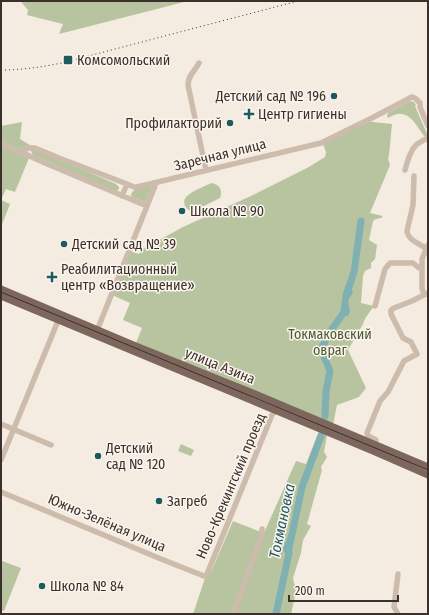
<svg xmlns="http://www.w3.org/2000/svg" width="429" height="615" font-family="'Fira Sans Condensed',sans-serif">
<rect width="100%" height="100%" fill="#f4ebe1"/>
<path fill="#b8c4a0" d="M 22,1 L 188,1 L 59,34 L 63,24 L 27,15 L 28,10 L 22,3 Z
M 410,101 L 414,102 L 416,105 L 415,106 L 428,136 L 425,137 C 419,130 412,114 401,114 C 397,113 392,116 388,118 L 387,116 L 388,113 Z
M 22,122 L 20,139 L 30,145 L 20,149 L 1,142 L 1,126 Z
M 368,122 L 373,122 L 392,124 L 389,155 L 388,159 L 390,165 L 370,213 L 383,216 L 381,218 L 376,219 L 373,221 L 369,240 L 377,245 L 375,259 L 371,263 L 371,268 L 365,271 L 363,276 L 361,303 L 374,306 C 370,312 365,317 363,324 L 348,350 L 366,388 L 359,397 L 337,405 L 333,425 L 136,343 L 142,328 L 123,320 L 130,303 L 112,295 L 130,251 L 139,254 L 141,250 L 183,227 L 253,195 L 307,168 L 325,157 L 326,152 L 323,144 Z
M 1,146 L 29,158 L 15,192 L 6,189 L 1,200 L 10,204 L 1,227 Z
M 35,149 L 116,184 L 119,187 L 119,189 L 116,191 L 33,155 L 31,151 L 32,150 Z
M 211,183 C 220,184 223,191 220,198 L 194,211 L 190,211 C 172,197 200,189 211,183 Z
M 151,186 L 152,187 L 146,201 L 145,202 L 132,197 L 131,195 C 133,187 144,187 151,186 Z
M 319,431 L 327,435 L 324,452 L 327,457 L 321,467 L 322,470 L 307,524 L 311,526 L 303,540 L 301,553 L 293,578 L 296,592 L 291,614 L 193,614 L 205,578 L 208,576 L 211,572 L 233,521 L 264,533 L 296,461 L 306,464 Z
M 181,444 L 194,450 L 191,456 L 178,451 Z
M 2,561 L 21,568 L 4,611 L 1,610 L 1,563 Z"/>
<path fill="#7fb0b2" d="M 350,284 L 353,292 L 348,301 L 350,312 L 347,317 C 340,306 341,296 346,285 Z
M 295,532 C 295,538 293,545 292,551 L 286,555 L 283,549 C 285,542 288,536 295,532 Z"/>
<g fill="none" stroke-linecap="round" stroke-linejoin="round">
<path stroke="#7fb0b2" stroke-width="7" d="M 347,293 L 354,272 L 361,221
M 325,416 L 326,391 L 330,371 L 321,349 L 330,332 L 344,312 L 345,303
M 276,614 L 289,553 L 288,548 L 292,534 L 302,487 L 321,436"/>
<path stroke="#cdbbac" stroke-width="5.5" d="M 199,63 C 195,71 188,75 188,85 L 206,170
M 1,143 L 45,163 L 147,206
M 20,152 L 29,148 L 35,148 L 59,158 L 127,184 L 134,187 L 137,187 L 321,143 L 370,119 L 412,97 L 415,98 L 420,103 L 420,107 L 428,126
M 405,170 C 407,162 410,151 416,145 C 419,142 424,140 428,138
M 414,176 L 413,205 L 407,231 C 408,240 419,244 426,248
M 122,196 L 127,184
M 424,295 L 422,288 L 422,259 L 428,245
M 375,306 L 385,269 L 390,263 L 413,263 L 419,268 L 422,269
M 96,333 L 147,206 L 155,186 L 155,183
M 1,424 L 51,445
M 374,448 L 376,440 L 368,436 L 367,433 L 380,401 L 388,392 L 404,361 L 417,354 L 411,342 L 403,338 L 391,314 L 391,310 L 394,308 L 412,301 L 428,293
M 1,460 L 60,316
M 1,492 L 161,559 L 204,576 L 207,574 L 272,415 L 277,408
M 233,614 L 262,535 L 262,529
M 398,614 L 394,607 L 398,574"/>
<path stroke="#7d675c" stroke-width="7" d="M 1,289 L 131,344 L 260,396 L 428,467
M 1,296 L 373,451 L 428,475"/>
<path stroke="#3b302b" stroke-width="1" d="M 1,292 L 428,470"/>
<path stroke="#3b302b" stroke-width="1" stroke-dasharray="1 3" stroke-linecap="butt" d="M 1,70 C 22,70 41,67 62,63 L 298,1"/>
</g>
<g fill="#1f5a5e" stroke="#fbf5ee" stroke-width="1.5">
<rect x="63" y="55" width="10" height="10" rx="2"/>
<circle cx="334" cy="96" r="4"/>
<path d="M247 108h4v4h4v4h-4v4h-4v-4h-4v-4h4z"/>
<circle cx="230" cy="123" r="4"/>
<circle cx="182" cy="211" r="4"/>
<circle cx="64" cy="244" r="4"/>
<path d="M50 271h4v4h4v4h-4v4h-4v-4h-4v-4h4z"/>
<circle cx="98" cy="456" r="4"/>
<circle cx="159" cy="501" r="4"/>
<circle cx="42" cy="586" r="4"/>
</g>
<g text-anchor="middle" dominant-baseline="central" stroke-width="3" stroke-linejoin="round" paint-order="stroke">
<g font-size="14" fill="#3b302b" stroke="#fbf5ee" text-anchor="start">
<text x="77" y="60">Комсомольский</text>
<text x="326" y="96" text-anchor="end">Детский сад № 196</text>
<text x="258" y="114">Центр гигиены</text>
<text x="222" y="123" text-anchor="end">Профилакторий</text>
<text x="190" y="211">Школа № 90</text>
<text x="72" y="244">Детский сад № 39</text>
<text x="61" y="269">Реабилитационный<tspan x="61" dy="16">центр «Возвращение»</tspan></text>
<text x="106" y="448">Детский<tspan x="106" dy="16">сад № 120</tspan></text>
<text x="167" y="501">Загреб</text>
<text x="50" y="586">Школа № 84</text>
</g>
<g font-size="14" fill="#3b302b" stroke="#fbf5ee">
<text transform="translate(220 155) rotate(-14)">Заречная улица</text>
<text transform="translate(220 366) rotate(22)">улица Азина</text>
<text transform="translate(231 486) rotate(-67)">Ново-Крекингский проезд</text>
<text transform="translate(107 523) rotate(23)">Южно-Зелёная улица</text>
</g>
<g font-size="14" fill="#4a5a2e" stroke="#fbf5ee">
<text x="330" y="334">Токмаковский<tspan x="330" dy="16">овраг</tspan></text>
</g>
<g font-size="15" font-style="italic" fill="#1f5a5e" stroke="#fbf5ee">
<text transform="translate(282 521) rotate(-78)">Токмановка</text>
</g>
</g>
<rect width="429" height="615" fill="none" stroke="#3b302b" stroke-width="4"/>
<path d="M289 595v6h109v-6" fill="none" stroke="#3b302b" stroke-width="2"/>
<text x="295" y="595" font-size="12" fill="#3b302b" stroke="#fbf5ee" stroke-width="3" paint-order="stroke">200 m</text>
</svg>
